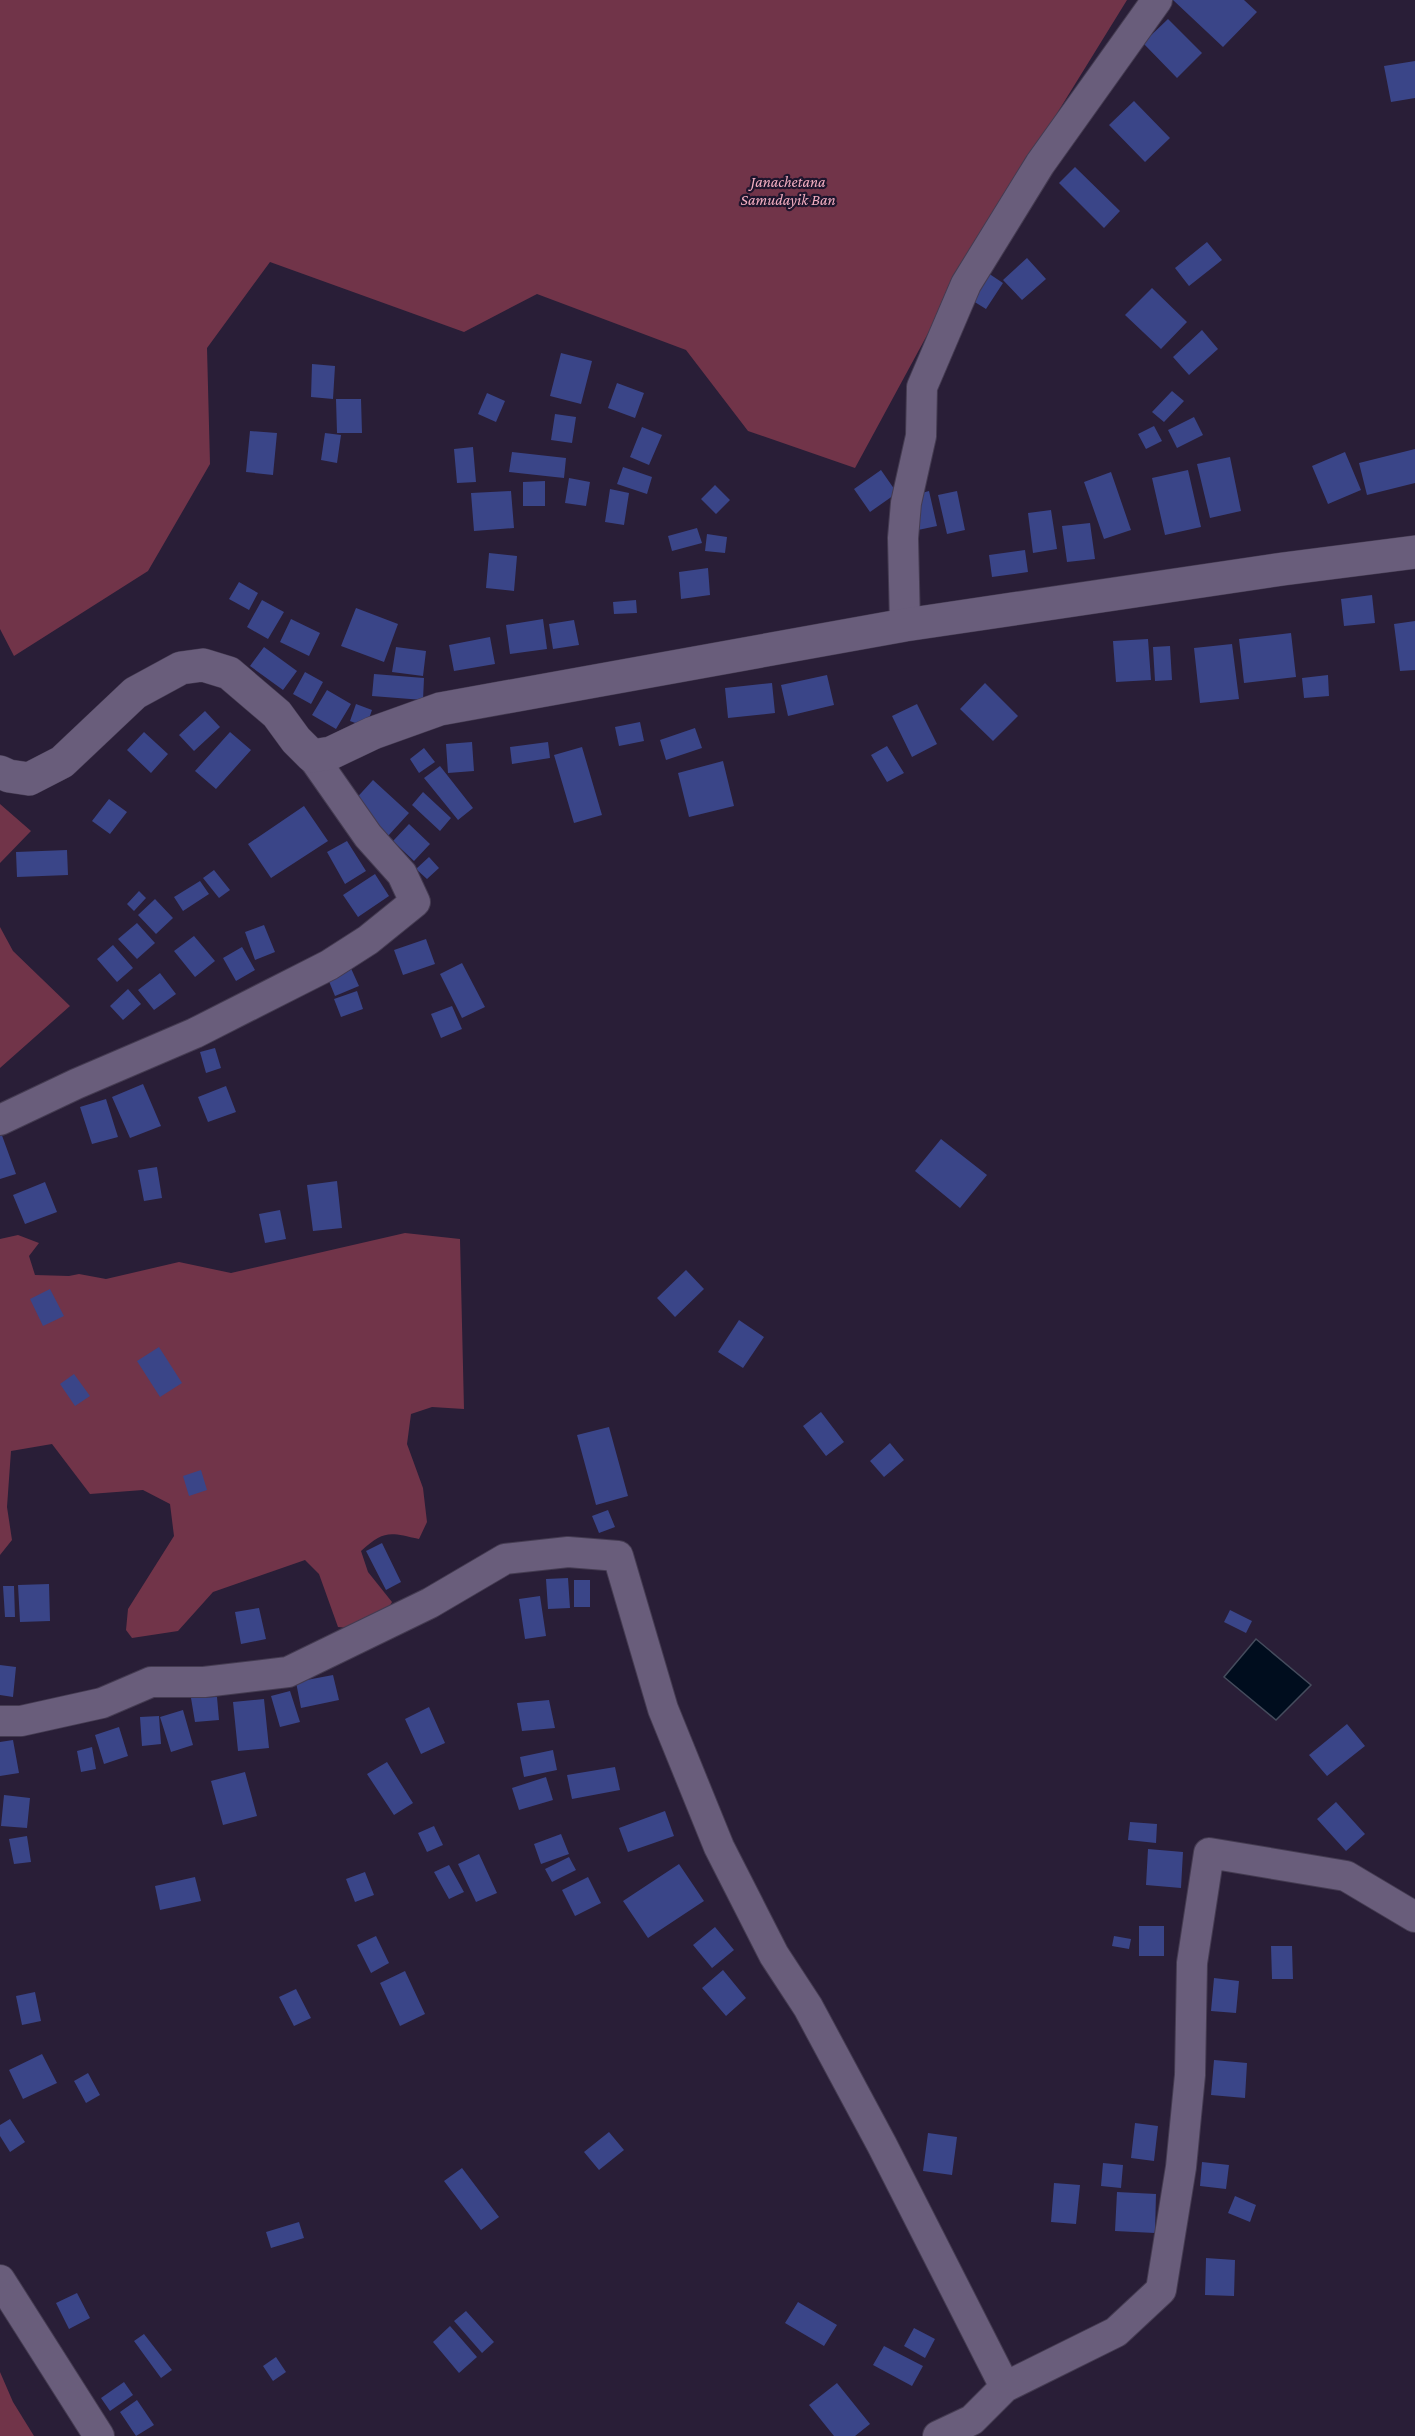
<svg xmlns="http://www.w3.org/2000/svg" width="1415" height="2436" font-family="'Crimson Pro',serif">
<rect width="100%" height="100%" fill="#291e37"/>
<path fill="#713449" d="M 0,0 L 1127,0 L 977,243 L 855,468 L 748,431 L 686,350 L 537,294 L 464,332 L 270,262 L 207,348 L 210,464 L 148,571 L 14,656 L 0,629 Z
M 0,804 L 31,831 L 0,863 Z
M 0,927 L 13,951 L 70,1006 L 0,1068 Z
M 405,1233 L 460,1239 L 464,1409 L 432,1407 L 411,1414 L 407,1444 L 423,1488 L 427,1522 L 419,1539 C 389,1532 384,1530 361,1551 L 368,1572 L 392,1602 L 386,1612 L 348,1628 L 338,1627 L 319,1574 L 305,1560 L 213,1592 L 178,1631 L 132,1638 L 126,1630 L 128,1609 L 174,1536 L 170,1504 L 143,1490 L 90,1494 L 52,1444 L 11,1451 L 7,1507 L 12,1540 L 0,1555 L 0,1239 L 18,1235 L 39,1243 L 29,1256 L 35,1275 L 69,1276 L 79,1274 L 106,1279 L 179,1262 L 231,1273 Z
M 0,2372 L 13,2402 L 34,2436 L 0,2436 Z"/>
<path fill="#000d1e" stroke="#454c5d" stroke-width="1.5" d="M 1256,1639 L 1311,1685 L 1276,1720 L 1224,1677 Z"/>
<path fill="#3a4588" d="M 1173,0 L 1244,0 L 1257,12 L 1223,47 Z
M 1168,19 L 1202,53 L 1177,78 L 1143,43 Z
M 1415,61 L 1415,98 L 1391,102 L 1384,66 Z
M 1134,101 L 1170,138 L 1145,162 L 1109,125 Z
M 1075,167 L 1120,211 L 1104,228 L 1059,183 Z
M 1207,242 L 1222,260 L 1189,286 L 1175,268 Z
M 1027,258 L 1046,279 L 1022,300 L 1003,280 Z
M 982,269 L 1003,283 L 986,309 L 965,296 Z
M 1152,288 L 1187,322 L 1161,349 L 1125,315 Z
M 1202,330 L 1218,349 L 1189,375 L 1173,357 Z
M 561,353 L 592,361 L 581,404 L 550,396 Z
M 312,364 L 335,366 L 333,399 L 311,397 Z
M 617,383 L 644,393 L 635,418 L 608,408 Z
M 1172,391 L 1184,401 L 1164,422 L 1152,412 Z
M 487,393 L 505,401 L 496,422 L 478,414 Z
M 336,399 L 361,399 L 362,433 L 337,433 Z
M 555,414 L 576,417 L 572,443 L 551,440 Z
M 1194,417 L 1203,435 L 1177,448 L 1168,430 Z
M 1154,426 L 1162,441 L 1146,449 L 1138,434 Z
M 642,427 L 662,435 L 649,465 L 630,457 Z
M 250,431 L 277,433 L 273,475 L 246,472 Z
M 325,433 L 341,435 L 337,463 L 321,460 Z
M 473,447 L 476,482 L 457,483 L 454,449 Z
M 1415,449 L 1415,483 L 1367,495 L 1359,463 Z
M 512,452 L 566,458 L 564,478 L 509,472 Z
M 1345,452 L 1361,490 L 1328,504 L 1312,466 Z
M 1230,457 L 1241,511 L 1210,518 L 1197,464 Z
M 623,467 L 652,477 L 647,494 L 617,484 Z
M 881,470 L 897,493 L 870,512 L 854,489 Z
M 1188,470 L 1201,527 L 1165,535 L 1152,478 Z
M 1111,472 L 1131,530 L 1104,539 L 1084,482 Z
M 569,478 L 590,482 L 586,506 L 565,503 Z
M 545,481 L 545,506 L 523,506 L 523,482 Z
M 715,485 L 730,500 L 716,514 L 701,499 Z
M 610,489 L 629,493 L 624,525 L 605,522 Z
M 511,491 L 514,528 L 474,531 L 471,493 Z
M 929,491 L 937,526 L 918,530 L 910,496 Z
M 957,491 L 965,530 L 947,534 L 938,495 Z
M 1051,510 L 1057,549 L 1033,553 L 1028,513 Z
M 1090,523 L 1095,559 L 1067,562 L 1062,526 Z
M 697,528 L 702,543 L 672,551 L 668,536 Z
M 707,534 L 727,537 L 725,553 L 705,551 Z
M 1025,550 L 1028,572 L 992,577 L 989,555 Z
M 489,553 L 517,556 L 514,591 L 486,588 Z
M 708,568 L 710,595 L 681,599 L 679,572 Z
M 239,582 L 258,593 L 249,610 L 229,599 Z
M 1372,595 L 1375,623 L 1344,626 L 1341,599 Z
M 262,600 L 284,612 L 268,639 L 247,627 Z
M 636,600 L 637,613 L 614,614 L 613,602 Z
M 356,608 L 398,624 L 384,662 L 341,646 Z
M 291,619 L 320,633 L 309,656 L 280,642 Z
M 543,619 L 547,649 L 510,654 L 506,625 Z
M 574,620 L 579,645 L 553,649 L 549,624 Z
M 1415,621 L 1415,670 L 1400,671 L 1394,624 Z
M 1291,633 L 1296,677 L 1244,683 L 1239,639 Z
M 490,637 L 495,664 L 454,671 L 449,645 Z
M 1148,639 L 1151,680 L 1116,682 L 1113,641 Z
M 1232,644 L 1239,699 L 1200,703 L 1194,648 Z
M 1170,646 L 1172,680 L 1155,681 L 1153,647 Z
M 264,647 L 297,671 L 283,690 L 250,666 Z
M 396,647 L 426,651 L 423,676 L 392,672 Z
M 305,672 L 323,682 L 311,704 L 293,694 Z
M 374,674 L 424,678 L 423,700 L 372,696 Z
M 827,675 L 834,705 L 788,716 L 781,685 Z
M 1328,675 L 1329,696 L 1304,698 L 1302,678 Z
M 772,683 L 775,713 L 728,718 L 725,688 Z
M 985,683 L 1018,716 L 993,741 L 960,709 Z
M 327,690 L 351,704 L 336,729 L 312,715 Z
M 356,704 L 372,710 L 366,727 L 350,721 Z
M 917,704 L 937,744 L 912,757 L 892,716 Z
M 205,711 L 220,727 L 194,751 L 179,735 Z
M 640,722 L 644,741 L 619,746 L 615,727 Z
M 695,728 L 702,748 L 666,760 L 660,740 Z
M 144,732 L 168,754 L 151,773 L 127,750 Z
M 230,732 L 251,750 L 216,789 L 195,771 Z
M 472,742 L 474,771 L 448,773 L 446,744 Z
M 548,742 L 550,758 L 512,764 L 510,747 Z
M 887,746 L 904,773 L 887,782 L 871,755 Z
M 582,747 L 602,815 L 574,823 L 554,755 Z
M 424,748 L 435,762 L 419,773 L 410,759 Z
M 723,761 L 734,806 L 689,817 L 678,773 Z
M 440,766 L 473,808 L 458,820 L 424,778 Z
M 373,780 L 409,813 L 388,836 L 352,803 Z
M 423,792 L 451,818 L 440,831 L 412,805 Z
M 109,799 L 127,812 L 110,834 L 92,821 Z
M 304,806 L 328,841 L 271,878 L 248,844 Z
M 409,824 L 430,844 L 414,861 L 393,841 Z
M 347,841 L 366,871 L 345,884 L 327,852 Z
M 67,850 L 68,875 L 17,877 L 16,852 Z
M 429,857 L 439,868 L 427,879 L 416,869 Z
M 214,870 L 230,890 L 219,898 L 203,878 Z
M 375,874 L 389,896 L 358,917 L 343,895 Z
M 200,881 L 209,894 L 183,911 L 174,897 Z
M 139,891 L 146,898 L 134,911 L 127,904 Z
M 155,899 L 173,918 L 156,934 L 138,915 Z
M 137,923 L 155,943 L 137,959 L 118,939 Z
M 264,925 L 275,952 L 255,960 L 245,932 Z
M 194,936 L 215,961 L 195,977 L 174,951 Z
M 426,939 L 435,964 L 403,975 L 394,950 Z
M 113,945 L 133,968 L 117,982 L 97,959 Z
M 242,947 L 255,970 L 236,981 L 223,958 Z
M 462,963 L 485,1007 L 462,1018 L 440,974 Z
M 349,964 L 359,986 L 335,996 L 326,974 Z
M 160,973 L 176,994 L 154,1010 L 138,990 Z
M 128,989 L 141,1004 L 123,1020 L 110,1006 Z
M 357,991 L 363,1009 L 341,1017 L 334,999 Z
M 452,1006 L 462,1029 L 441,1038 L 431,1014 Z
M 215,1048 L 221,1068 L 206,1073 L 200,1052 Z
M 143,1084 L 161,1126 L 130,1138 L 112,1097 Z
M 226,1086 L 236,1112 L 208,1122 L 198,1097 Z
M 106,1099 L 118,1137 L 92,1144 L 80,1107 Z
M 0,1130 L 16,1174 L 0,1179 Z
M 941,1139 L 987,1175 L 960,1208 L 915,1171 Z
M 157,1167 L 162,1198 L 144,1201 L 138,1170 Z
M 337,1181 L 342,1228 L 313,1231 L 307,1185 Z
M 45,1182 L 57,1212 L 25,1224 L 13,1195 Z
M 280,1210 L 286,1239 L 265,1243 L 259,1214 Z
M 686,1270 L 704,1289 L 675,1317 L 657,1298 Z
M 50,1289 L 64,1316 L 43,1326 L 30,1299 Z
M 739,1320 L 764,1337 L 743,1368 L 718,1352 Z
M 159,1347 L 182,1383 L 160,1397 L 137,1361 Z
M 74,1374 L 90,1396 L 75,1406 L 60,1384 Z
M 821,1412 L 844,1442 L 826,1456 L 803,1426 Z
M 609,1427 L 628,1496 L 596,1505 L 577,1435 Z
M 890,1443 L 904,1460 L 884,1477 L 870,1461 Z
M 201,1470 L 207,1490 L 189,1496 L 183,1476 Z
M 608,1510 L 615,1527 L 599,1533 L 592,1516 Z
M 382,1543 L 401,1582 L 386,1590 L 366,1551 Z
M 568,1578 L 570,1608 L 548,1609 L 546,1579 Z
M 574,1580 L 590,1580 L 590,1607 L 574,1607 Z
M 49,1584 L 50,1621 L 20,1622 L 18,1585 Z
M 3,1586 L 14,1586 L 15,1617 L 5,1617 Z
M 540,1596 L 546,1636 L 525,1639 L 519,1599 Z
M 259,1608 L 266,1639 L 241,1644 L 235,1612 Z
M 1230,1610 L 1252,1621 L 1246,1633 L 1224,1622 Z
M 0,1665 L 16,1667 L 13,1697 L 0,1695 Z
M 333,1675 L 339,1700 L 301,1708 L 296,1682 Z
M 290,1691 L 300,1722 L 280,1727 L 271,1696 Z
M 217,1697 L 219,1720 L 195,1722 L 191,1698 Z
M 264,1699 L 269,1748 L 238,1751 L 233,1702 Z
M 549,1700 L 555,1728 L 522,1731 L 517,1703 Z
M 429,1707 L 445,1743 L 421,1754 L 405,1719 Z
M 183,1710 L 193,1745 L 171,1752 L 160,1717 Z
M 159,1716 L 161,1744 L 142,1746 L 140,1717 Z
M 1347,1724 L 1365,1746 L 1327,1776 L 1309,1755 Z
M 119,1727 L 128,1756 L 104,1764 L 95,1735 Z
M 13,1740 L 19,1773 L 0,1776 L 0,1742 Z
M 92,1747 L 96,1769 L 81,1772 L 77,1751 Z
M 553,1750 L 557,1770 L 524,1777 L 520,1757 Z
M 387,1762 L 413,1803 L 394,1815 L 367,1774 Z
M 615,1767 L 620,1790 L 572,1799 L 567,1775 Z
M 245,1772 L 257,1816 L 223,1825 L 211,1781 Z
M 546,1777 L 553,1800 L 519,1810 L 512,1788 Z
M 4,1795 L 30,1798 L 27,1828 L 1,1826 Z
M 1336,1802 L 1365,1834 L 1346,1851 L 1317,1819 Z
M 665,1811 L 674,1836 L 628,1852 L 619,1828 Z
M 1130,1822 L 1157,1824 L 1156,1843 L 1128,1840 Z
M 434,1826 L 443,1845 L 427,1852 L 418,1833 Z
M 561,1834 L 569,1854 L 541,1864 L 534,1844 Z
M 27,1836 L 31,1862 L 14,1864 L 9,1839 Z
M 1148,1849 L 1183,1852 L 1181,1888 L 1146,1885 Z
M 479,1854 L 497,1893 L 476,1902 L 458,1864 Z
M 569,1857 L 576,1870 L 552,1882 L 545,1869 Z
M 679,1864 L 704,1901 L 648,1938 L 623,1901 Z
M 449,1865 L 464,1892 L 449,1899 L 434,1872 Z
M 365,1872 L 374,1895 L 355,1902 L 346,1879 Z
M 195,1877 L 201,1901 L 160,1910 L 155,1886 Z
M 588,1877 L 601,1903 L 575,1916 L 562,1890 Z
M 1139,1926 L 1164,1926 L 1164,1956 L 1139,1956 Z
M 715,1927 L 734,1950 L 712,1968 L 693,1945 Z
M 376,1936 L 389,1963 L 371,1973 L 357,1945 Z
M 1114,1936 L 1131,1939 L 1129,1949 L 1112,1946 Z
M 1271,1946 L 1292,1946 L 1293,1979 L 1272,1979 Z
M 723,1970 L 746,1998 L 726,2016 L 702,1988 Z
M 405,1971 L 425,2014 L 400,2026 L 380,1983 Z
M 1214,1978 L 1239,1981 L 1236,2013 L 1211,2011 Z
M 296,1989 L 311,2018 L 294,2026 L 279,1997 Z
M 35,1992 L 41,2021 L 22,2025 L 16,1996 Z
M 42,2054 L 57,2083 L 23,2099 L 9,2070 Z
M 1214,2060 L 1247,2063 L 1245,2098 L 1211,2095 Z
M 88,2073 L 100,2095 L 86,2103 L 74,2081 Z
M 10,2119 L 25,2142 L 10,2152 L 0,2136 L 0,2125 Z
M 1135,2123 L 1158,2126 L 1154,2161 L 1131,2158 Z
M 609,2132 L 624,2150 L 599,2170 L 584,2152 Z
M 928,2133 L 957,2137 L 952,2175 L 923,2171 Z
M 1202,2162 L 1229,2165 L 1226,2189 L 1200,2186 Z
M 1103,2163 L 1123,2165 L 1121,2188 L 1101,2186 Z
M 462,2168 L 499,2217 L 481,2230 L 444,2181 Z
M 1054,2183 L 1080,2185 L 1076,2224 L 1051,2222 Z
M 1117,2192 L 1156,2194 L 1155,2233 L 1115,2231 Z
M 1235,2196 L 1256,2205 L 1250,2222 L 1228,2213 Z
M 299,2222 L 304,2238 L 271,2248 L 266,2232 Z
M 1206,2258 L 1235,2260 L 1234,2296 L 1205,2295 Z
M 77,2293 L 90,2318 L 69,2329 L 56,2303 Z
M 798,2302 L 837,2325 L 824,2346 L 785,2323 Z
M 466,2311 L 494,2342 L 482,2353 L 454,2321 Z
M 450,2326 L 477,2357 L 459,2373 L 433,2342 Z
M 914,2328 L 935,2339 L 925,2358 L 904,2346 Z
M 144,2334 L 172,2370 L 161,2378 L 134,2341 Z
M 884,2346 L 923,2366 L 912,2386 L 873,2365 Z
M 276,2357 L 286,2372 L 273,2381 L 263,2366 Z
M 124,2382 L 133,2395 L 110,2411 L 101,2398 Z
M 837,2383 L 870,2424 L 855,2436 L 834,2436 L 809,2405 Z
M 137,2400 L 154,2425 L 136,2436 L 120,2412 Z"/>
<g fill="none" stroke-linecap="round" stroke-linejoin="round">
<defs>
<path id="street" d="M 905,625 L 903,538 L 906,503 L 921,436 L 922,387 L 966,284 L 1040,164 L 1157,0
M 0,1120 L 76,1084 L 195,1033 L 329,965 L 368,940 L 415,902 L 402,874 L 368,836 L 312,756
M 0,1721 L 21,1721 L 102,1703 L 151,1682 L 204,1682 L 288,1672 L 430,1603 L 505,1559 L 568,1552 L 618,1556 L 663,1709 L 719,1847 L 774,1955 L 808,2007 L 882,2145 L 1005,2387
M 0,2280 L 99,2436
M 938,2436 L 972,2420 L 1005,2387 L 1116,2332 L 1161,2290 L 1181,2167 L 1190,2075 L 1192,1963 L 1209,1853 L 1346,1876 L 1415,1917"/>
<path id="secondary" d="M 0,772 L 9,776 L 29,779 L 62,762 L 135,693 L 181,668 L 203,665 L 229,673 L 277,714 L 296,740 L 312,756 L 331,753 L 373,733 L 440,709 L 905,625 L 1283,569 L 1415,552"/>
</defs>
<use href="#street" stroke="#443b51" stroke-width="32"/>
<use href="#secondary" stroke="#443b51" stroke-width="34"/>
<use href="#street" stroke="#695d7b" stroke-width="30"/>
<use href="#secondary" stroke="#695d7b" stroke-width="33"/>
</g>
<g text-anchor="middle" dominant-baseline="central" stroke-width="4.5" stroke-linejoin="round" paint-order="stroke">
<g font-size="16" font-style="italic" fill="#f2adc0" stroke="#1f152d">
<text x="788" y="181">Janachetana<tspan x="788" dy="18">Samudayik Ban</tspan></text>
</g>
</g>
</svg>
